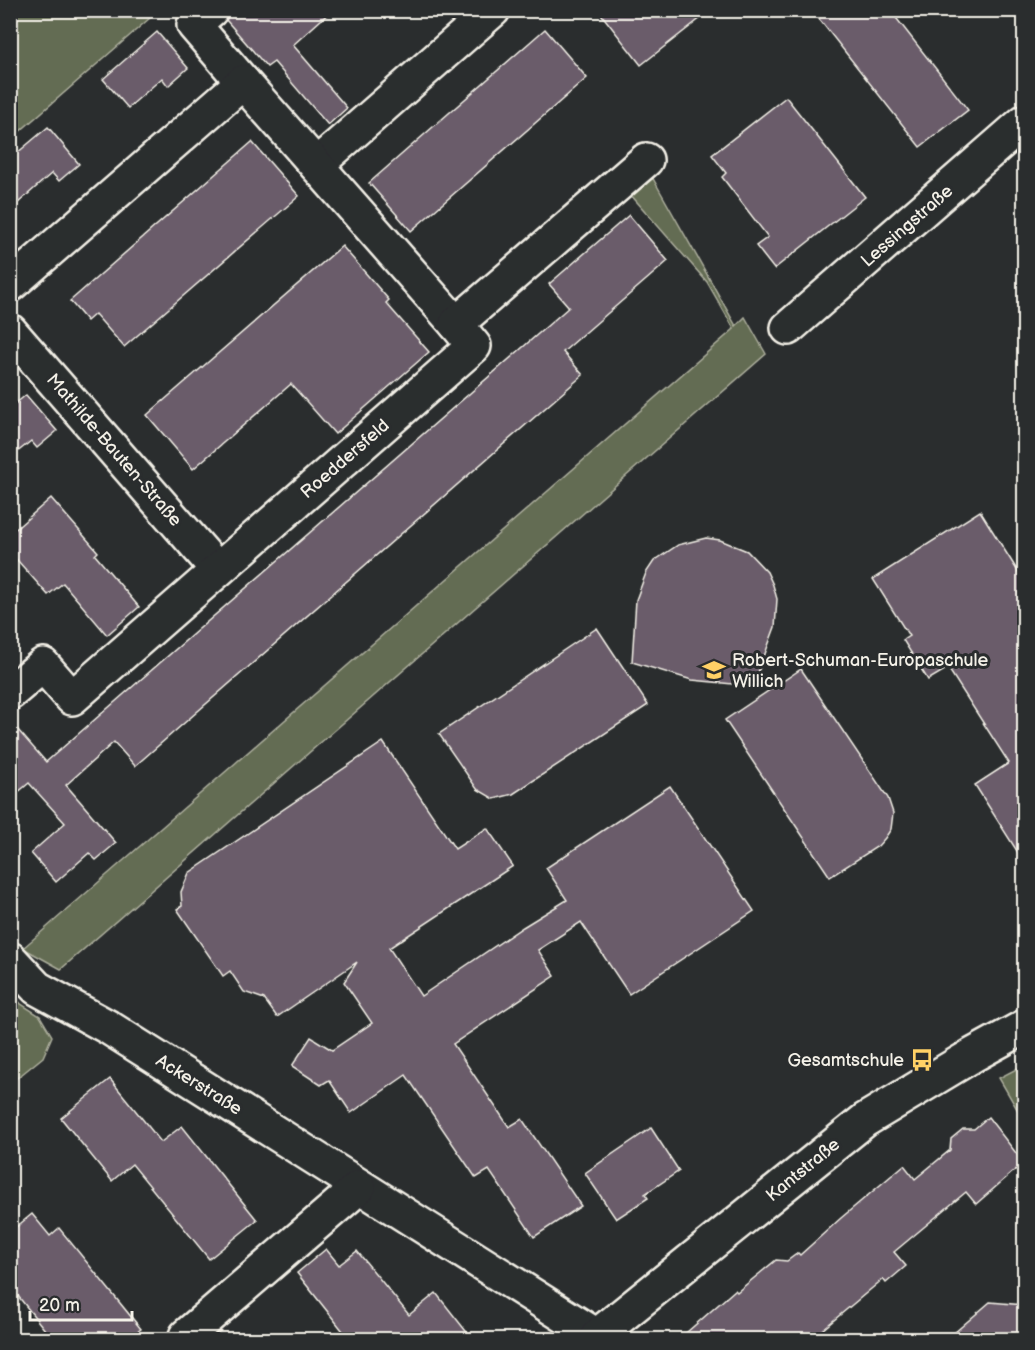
<svg xmlns="http://www.w3.org/2000/svg" width="1035" height="1350" viewBox="0 0 1035 1350" font-family="'Balsamiq Sans',sans-serif">
	<rect width="100%" height="100%" fill="#2a2d2e"/>
	<filter id="ink" filterUnits="userSpaceOnUse"><feTurbulence type="fractalNoise" baseFrequency=".0167" numOctaves="2"/><feDisplacementMap in="SourceGraphic" scale="12" xChannelSelector="R" yChannelSelector="G"/><feConvolveMatrix kernelMatrix="1 2 1 2 8 2 1 2 1" color-interpolation-filters="sRGB"/></filter>
	<g filter="url(#ink)">
		<g fill="#646c52" stroke="#acae9d" stroke-width="1.5">
			<path d="M 11,10 L 158,10 L 158,11 L 11,139 Z"/>
			<path d="M 651,175 L 736,326 L 745,317 L 766,354 L 61,969 L 23,948 L 734,329 L 707,282 L 630,194 Z"/>
			<path d="M 11,992 L 21,1004 L 40,1016 L 52,1036 L 43,1057 L 11,1083 Z"/>
			<path d="M 1024,1065 L 1024,1121 L 999,1078 Z"/>
		</g>
		<g fill="#6a5c6a" stroke="#f4f1e8" stroke-width="1.5">
			<path d="M 229,10 L 332,10 L 293,45 L 347,108 L 328,125 L 274,62 L 267,67 L 226,20 Z"/>
			<path d="M 598,10 L 711,10 L 641,65 Z"/>
			<path d="M 812,10 L 890,10 L 968,110 L 920,147 Z"/>
			<path d="M 545,29 L 587,78 L 411,231 L 369,183 Z"/>
			<path d="M 157,32 L 188,68 L 168,86 L 162,78 L 128,108 L 103,79 Z"/>
			<path d="M 786,97 L 865,197 L 774,269 L 756,246 L 768,237 L 722,177 L 726,173 L 712,155 Z"/>
			<path d="M 48,127 L 79,164 L 59,181 L 52,173 L 10,210 L 10,159 Z"/>
			<path d="M 252,142 L 299,196 L 124,347 L 95,314 L 87,321 L 70,301 Z"/>
			<path d="M 629,215 L 668,261 L 563,352 L 583,375 L 135,766 L 114,742 L 66,785 L 116,843 L 96,860 L 89,853 L 56,882 L 31,853 L 65,823 L 29,783 L 10,799 L 10,721 L 46,762 L 569,307 L 549,284 Z"/>
			<path d="M 342,246 L 389,300 L 386,303 L 429,352 L 335,434 L 291,384 L 193,469 L 147,415 Z"/>
			<path d="M 26,395 L 57,431 L 37,448 L 31,441 L 10,458 L 10,408 Z"/>
			<path d="M 51,498 L 98,552 L 95,555 L 139,607 L 107,635 L 63,583 L 48,595 L 10,552 L 10,534 Z"/>
			<path d="M 980,511 L 1024,581 L 1024,862 L 975,785 L 1009,763 L 948,668 L 928,680 L 903,640 L 909,636 L 873,579 Z"/>
			<path d="M 706,538 L 720,540 L 747,551 L 767,572 L 773,585 L 777,599 L 775,627 L 753,686 L 692,680 L 632,662 L 636,600 L 646,573 L 654,561 L 678,545 Z"/>
			<path d="M 597,628 L 648,705 L 513,794 L 494,799 L 477,789 L 439,734 Z"/>
			<path d="M 801,669 L 888,798 L 893,813 L 891,829 L 885,838 L 878,846 L 830,877 L 725,720 Z"/>
			<path d="M 383,742 L 455,849 L 487,828 L 513,866 L 389,948 L 421,996 L 523,927 L 567,900 L 546,868 L 670,786 L 754,911 L 629,994 L 581,922 L 538,950 L 555,976 L 453,1044 L 509,1127 L 522,1119 L 581,1206 L 534,1237 L 489,1170 L 476,1178 L 406,1075 L 351,1113 L 329,1080 L 321,1085 L 292,1066 L 311,1037 L 332,1050 L 372,1023 L 344,982 L 357,962 L 277,1017 L 264,999 L 244,992 L 230,971 L 223,976 L 177,909 L 182,906 L 181,892 L 189,873 Z"/>
			<path d="M 110,1079 L 161,1142 L 182,1126 L 257,1220 L 209,1259 L 132,1164 L 112,1181 L 61,1118 Z"/>
			<path d="M 988,1117 L 1023,1162 L 1022,1164 L 976,1204 L 966,1192 L 894,1252 L 906,1266 L 886,1283 L 883,1279 L 810,1340 L 678,1340 L 735,1290 L 737,1292 L 776,1260 L 787,1261 L 798,1253 L 800,1255 L 841,1218 L 904,1165 L 915,1179 L 950,1150 L 951,1139 L 963,1129 L 974,1129 Z"/>
			<path d="M 651,1128 L 679,1171 L 645,1194 L 648,1198 L 616,1219 L 585,1173 Z"/>
			<path d="M 32,1214 L 50,1236 L 59,1228 L 141,1329 L 127,1340 L 53,1340 L 10,1286 L 10,1232 Z"/>
			<path d="M 326,1249 L 339,1265 L 357,1251 L 409,1315 L 436,1293 L 473,1340 L 350,1340 L 297,1273 Z"/>
			<path d="M 990,1302 L 1024,1305 L 1024,1340 L 946,1340 Z"/>
		</g>
		<g fill="none" stroke-linecap="round" stroke-linejoin="round">
			<g stroke="#f4f1e8" stroke-width="38">
				<g id="minor">
					<path d="M 211,10 L 194,25 L 243,82"/>
					<path d="M 316,165 L 493,10"/>
					<path d="M 10,285 L 243,82 L 456,324"/>
					<path d="M 788,328 L 1024,122"/>
					<path d="M 10,331 L 217,569"/>
					<path d="M 10,693 L 43,665 L 72,698 L 474,346 L 456,324 L 646,160"/>
					<path d="M 10,959 L 37,988 L 108,1027 L 603,1340"/>
					<path d="M 598,1335 L 865,1120 L 973,1055 L 1024,1027"/>
					<path d="M 186,1336 L 359,1187"/>
				</g>
			</g>
			<use href="#minor" stroke="#2a2d2e" stroke-width="33"/>
		</g>
	</g>
	<defs>
		<g id="school-bare" transform="scale(1.8)"><path d="M0-5L7-2L0 1L-7-2ZM-4 1L0 2.5L4 1V4Q0 6-4 4Z" fill="#ffd166" stroke="#2a2d2e" stroke-width="2.5" paint-order="stroke"/></g>
		<g id="bus-bare" transform="scale(1.8)"><path d="M-5-6H5V4H4V6H2V4H-2V6H-4V4H-5ZM-3.5-4V0h7V-4ZM-3.5 1.2v1.5H-2V1.2ZM2 1.2v1.5H3.5V1.2Z" fill="#ffd166" stroke="#2a2d2e" stroke-width="2.5" paint-order="stroke"/></g>
	</defs>
	<g fill-rule="evenodd">
		<use href="#school-bare" x="714" y="670"/>
		<use href="#bus-bare" x="922" y="1060"/>
	</g>
	<g text-anchor="middle" dominant-baseline="central" stroke-width="6" stroke-linejoin="round" paint-order="stroke">
		<g font-size="18" fill="#f4f1e8" stroke="#2a2d2e">
			<text transform="translate(907 226) rotate(-41)">Lessingstraße</text>
			<text transform="translate(114 450) rotate(49)">Mathilde-Bauten-Straße</text>
			<text transform="translate(345 459) rotate(-41)">Roeddersfeld</text>
			<text transform="translate(199 1085) rotate(32)">Ackerstraße</text>
			<text transform="translate(803 1170) rotate(-39)">Kantstraße</text>
		</g>
		<g font-size="18" fill="#f4f1e8" stroke="#2a2d2e" text-anchor="start">
			<text x="732" y="660">Robert-Schuman-Europaschule<tspan x="732" dy="21">Willich</tspan></text>
			<text x="904" y="1060" text-anchor="end">Gesamtschule</text>
		</g>
	</g>
	<rect width="1035" height="1350" fill="none" stroke="#2a2d2e" stroke-width="36"/>
	<rect x="18" y="18" width="999" height="1314" fill="none" stroke="#f4f1e8" stroke-width="2" filter="url(#ink)"/>
	<path d="M30 1311v9h102v-9" fill="none" stroke="#f4f1e8" stroke-width="3"/>
	<text x="39" y="1311" font-size="18" fill="#f4f1e8" stroke="#2a2d2e" stroke-width="4.5" paint-order="stroke">20 m</text>
</svg>
